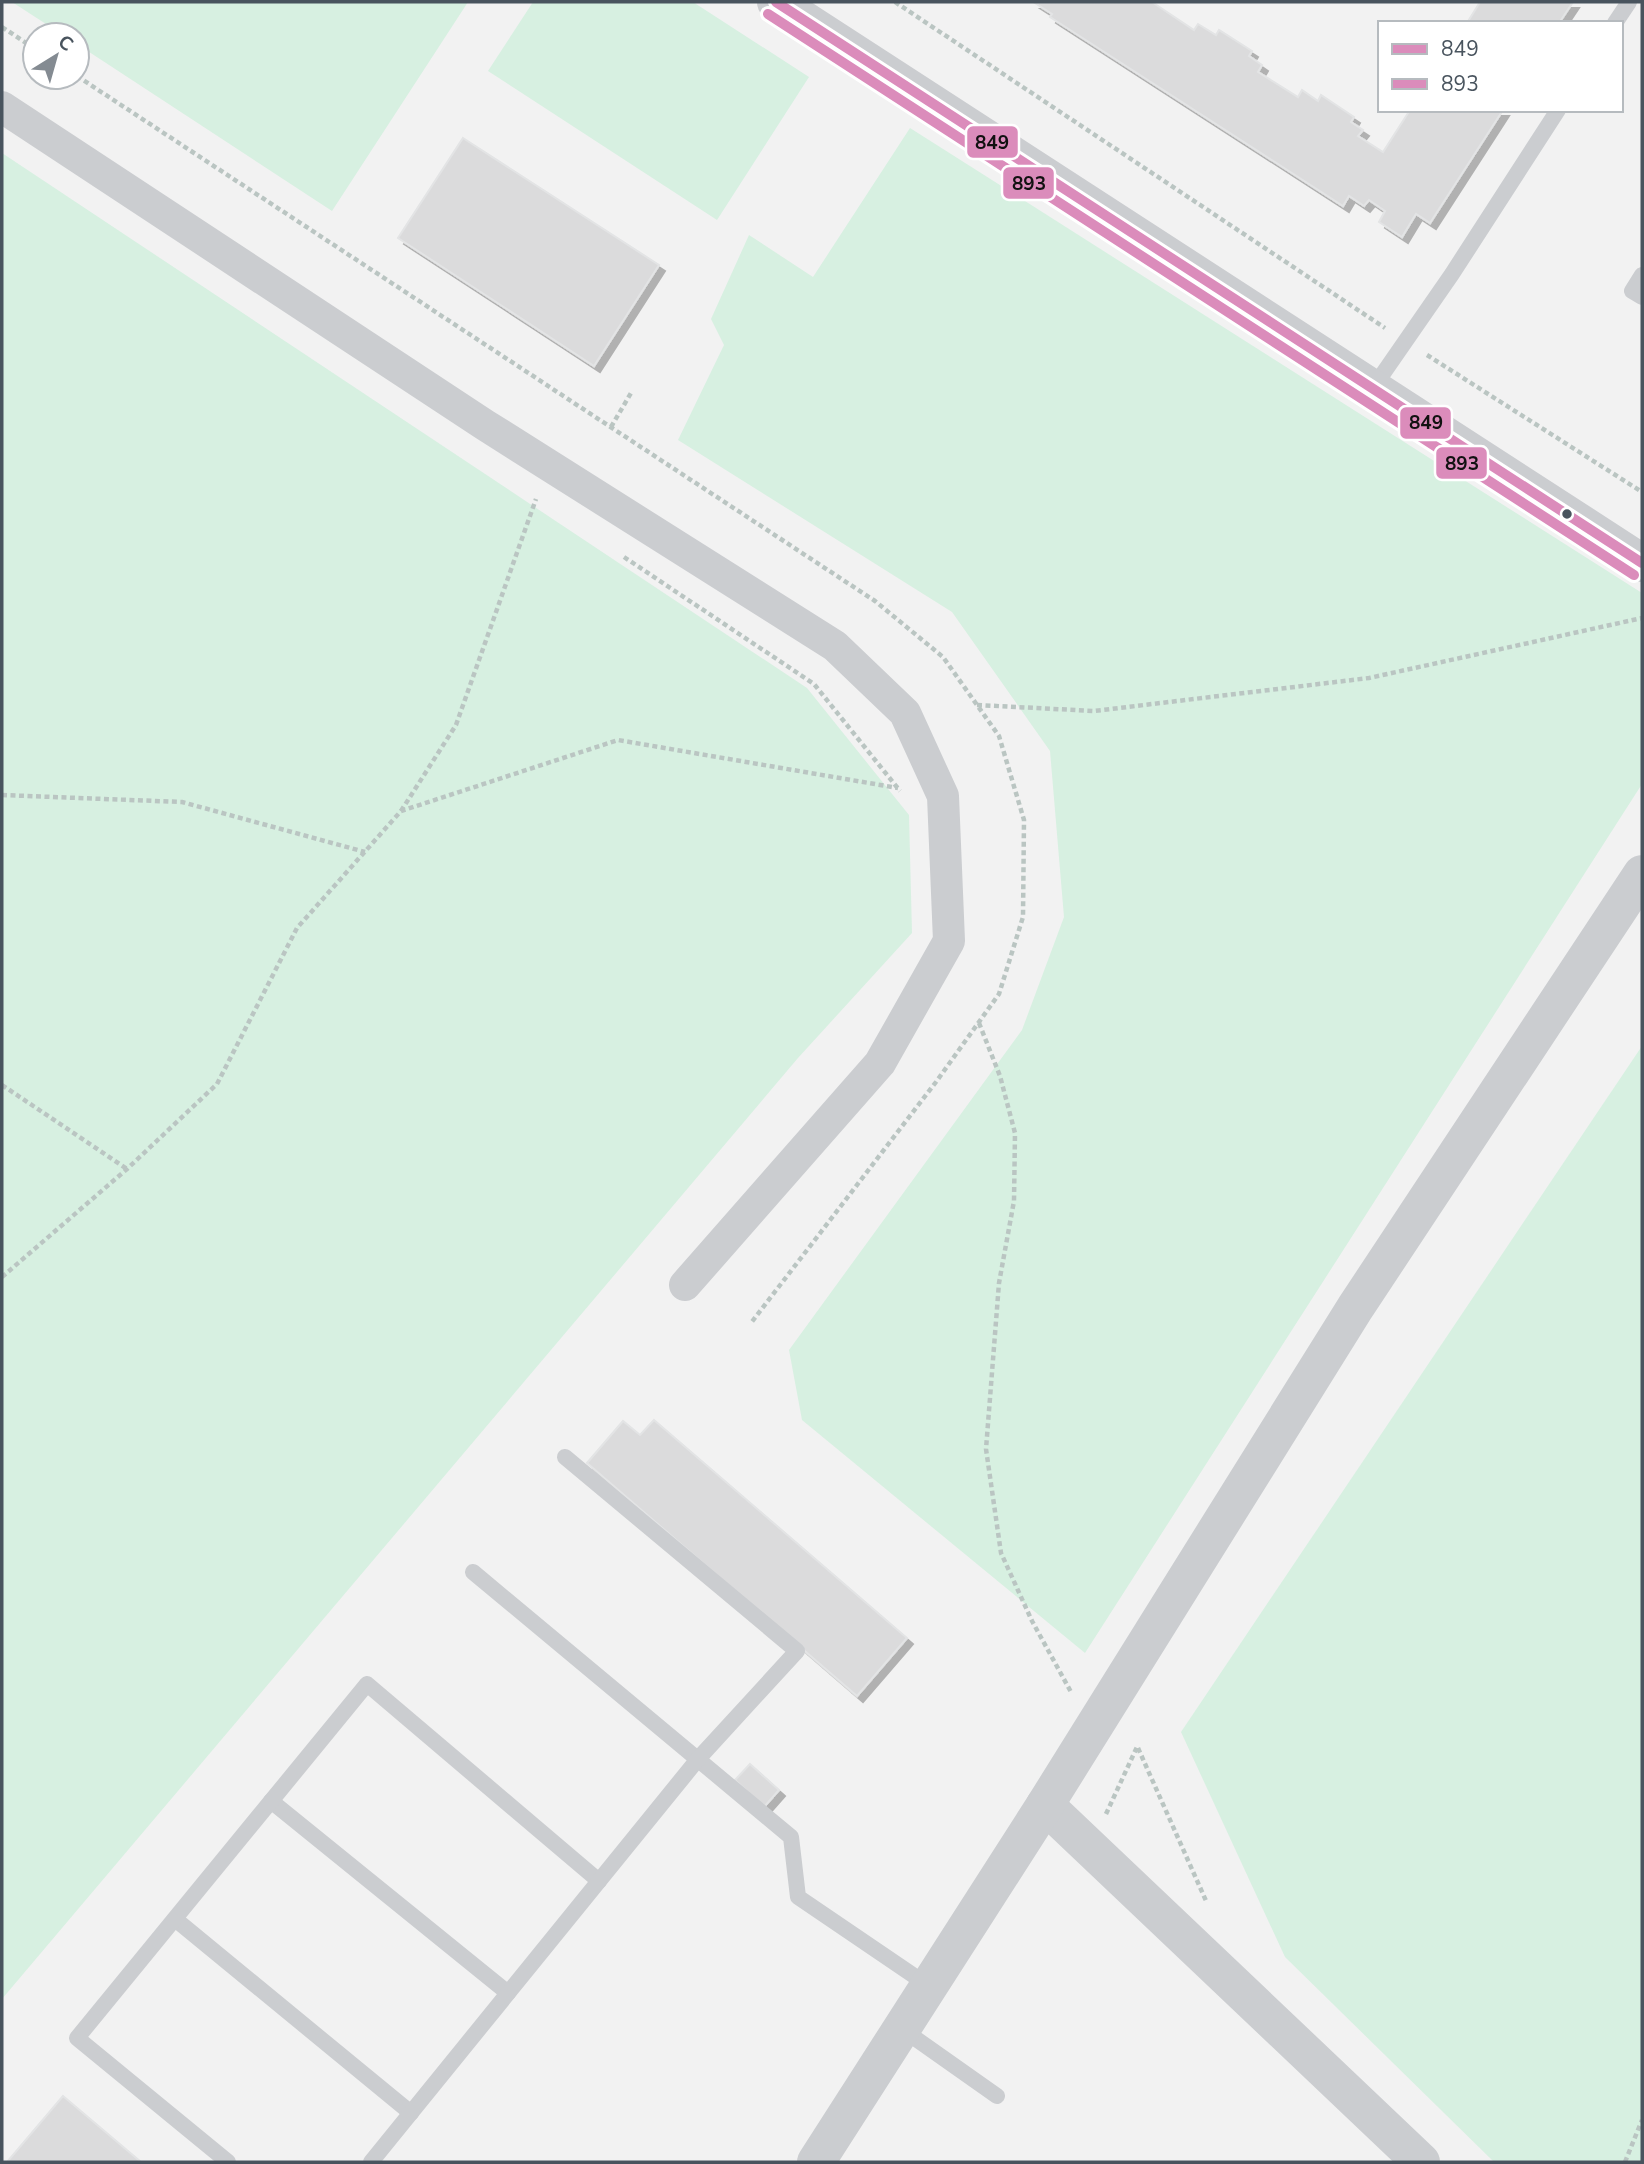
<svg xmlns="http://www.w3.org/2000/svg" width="1644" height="2164" viewBox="0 0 1644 2164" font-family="'Nunito Sans',sans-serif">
	<defs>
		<filter id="shadow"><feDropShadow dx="6" dy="6" stdDeviation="0" flood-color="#0004"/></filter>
	</defs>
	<rect width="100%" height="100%" fill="#f2f2f2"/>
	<g fill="#d7f0e1">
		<path d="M 12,2 L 468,2 L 332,211 L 77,44 L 77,35 L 63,35 Z"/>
		<path d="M 533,2 L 693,2 L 809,77 L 717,220 L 488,71 Z"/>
		<path d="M 910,128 L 1642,593 L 1642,784 L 1085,1653 L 802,1420 L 789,1350 L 1022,1030 L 1064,917 L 1050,751 L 952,612 L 678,440 L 724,345 L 711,319 L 749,235 L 813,277 Z"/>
		<path d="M 2,153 L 807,688 L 909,815 L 912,933 L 798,1058 L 2,1999 Z"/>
		<path d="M 1642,1046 L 1642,2162 L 1494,2162 L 1285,1957 L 1181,1732 Z"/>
	</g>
	<g fill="#dbdbdc" stroke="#e3e4e5" stroke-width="2" filter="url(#shadow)">
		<path d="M 1152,2 L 1194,30 L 1198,24 L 1216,35 L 1219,30 L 1252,51 L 1249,56 L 1262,65 L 1258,72 L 1298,97 L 1302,90 L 1318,101 L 1321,95 L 1354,117 L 1351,122 L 1363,130 L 1358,136 L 1383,152 L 1410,110 L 1503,110 L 1430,223 L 1416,214 L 1402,237 L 1379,222 L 1385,211 L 1369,200 L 1364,206 L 1349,196 L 1343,206 L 1050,17 L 1052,14 L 1035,3 Z"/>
		<path d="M 1480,2 L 1573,2 L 1559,23 L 1467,23 Z"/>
		<path d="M 463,138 L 659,265 L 594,366 L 398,238 Z"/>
		<path d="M 654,1420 L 907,1638 L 857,1696 L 587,1463 L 623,1421 L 640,1435 Z"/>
		<path d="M 750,1764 L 779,1790 L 764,1807 L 735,1780 Z"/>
		<path d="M 63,2096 L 141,2162 L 7,2162 Z"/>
	</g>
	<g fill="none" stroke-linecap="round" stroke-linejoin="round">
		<g stroke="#bac5c2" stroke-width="4.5" stroke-dasharray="5 3.5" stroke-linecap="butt">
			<path d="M 895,2 L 1385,328"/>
			<path d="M 2,27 L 35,49"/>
			<path d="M 77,76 L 875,601 L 943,657 L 999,736 L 1024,820 L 1023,917 L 999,994 L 936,1082 L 751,1323"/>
			<path d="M 1427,355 L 1642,492"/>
			<path d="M 611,427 L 631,393"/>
			<path d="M 624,557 L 814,684 L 900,791"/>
			<path d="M 977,705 L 1094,711 L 1369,678 L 1642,618"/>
			<path d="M 2,795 L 182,802 L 365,852"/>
			<path d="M 401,811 L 456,725 L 536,499"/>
			<path d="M 979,1023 L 1000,1076 L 1015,1133 L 1014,1201 L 999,1283 L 986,1449 L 1001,1553 L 1032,1621 L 1071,1692"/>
			<path d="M 2,1085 L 127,1169"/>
			<path d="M 2,1277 L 127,1169 L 217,1084 L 297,928 L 401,811 L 618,740 L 898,788"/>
			<path d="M 1138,1748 L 1207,1903"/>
			<path d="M 1106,1814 L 1137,1747"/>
			<path d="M 1625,2162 L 1642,2120"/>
		</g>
		<g stroke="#cbcdd0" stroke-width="16">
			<path d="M 1615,23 L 1629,2"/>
			<path d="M 1642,275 L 1632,291 L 1642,297"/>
			<path d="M 1373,388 L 1452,274 L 1558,110"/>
			<path d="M 473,1572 L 791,1837 L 798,1897 L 929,1986"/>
			<path d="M 271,1801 L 508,1993"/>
			<path d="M 175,1919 L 411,2113"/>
			<path d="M 902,2029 L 997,2096"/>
			<path d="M 228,2162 L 77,2038 L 367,1684 L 599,1881"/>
			<path d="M 371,2162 L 698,1759 L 797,1651 L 565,1457"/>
		</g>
		<path stroke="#cbcdd0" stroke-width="32" d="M 2,107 L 485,425 L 835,646 L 905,713 L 943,796 L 949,941 L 880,1063 L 685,1285"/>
		<g stroke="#cbcdd0" stroke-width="38">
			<path d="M 776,2 L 1642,563"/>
			<path d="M 1045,1805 L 1421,2162"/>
			<path d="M 816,2162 L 1045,1805 L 1355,1308 L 1642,874"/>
		</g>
		<g stroke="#fff" stroke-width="16">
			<path id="bus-1" d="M 776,2 L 1642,563"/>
		</g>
		<g stroke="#fff" stroke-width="16">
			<path id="bus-2" d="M 768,14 L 1634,575"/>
		</g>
		<use href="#bus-1" stroke="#db8cbb" stroke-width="10"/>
		<use href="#bus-2" stroke="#db8cbb" stroke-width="10"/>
	</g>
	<circle fill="#49545e" stroke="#fff" stroke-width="2.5" cx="1567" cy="514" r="6"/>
	<g stroke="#fff" stroke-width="2.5">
		<rect x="966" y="125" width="53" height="34" rx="7" fill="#db8cbb"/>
		<rect x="1002" y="166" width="53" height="34" rx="7" fill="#db8cbb"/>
		<rect x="1399" y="406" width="53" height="34" rx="7" fill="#db8cbb"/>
		<rect x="1435" y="446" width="53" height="34" rx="7" fill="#db8cbb"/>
	</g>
	<g font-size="19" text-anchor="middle" font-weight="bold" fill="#111">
		<text x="992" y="149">849</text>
		<text x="1029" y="190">893</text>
		<text x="1426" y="429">849</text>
		<text x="1462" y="470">893</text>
	</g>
	<rect width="1644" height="2164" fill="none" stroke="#49545e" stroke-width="7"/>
	<rect x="1378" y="21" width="245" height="91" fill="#ffffff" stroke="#b6bbbf" stroke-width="2"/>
	<rect x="1392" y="44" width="35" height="10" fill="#db8cbb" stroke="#b6bbbf" stroke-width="2"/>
	<text x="1441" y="56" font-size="21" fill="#49545e">849</text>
	<rect x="1392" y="79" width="35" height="10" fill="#db8cbb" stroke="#b6bbbf" stroke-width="2"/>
	<text x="1441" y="91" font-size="21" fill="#49545e">893</text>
	<g transform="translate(56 56) rotate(37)"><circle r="33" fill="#ffffff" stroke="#b6bbbf" stroke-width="2"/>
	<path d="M0-5L12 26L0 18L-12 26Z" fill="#848b92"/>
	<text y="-10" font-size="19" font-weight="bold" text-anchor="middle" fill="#49545e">С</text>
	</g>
</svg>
